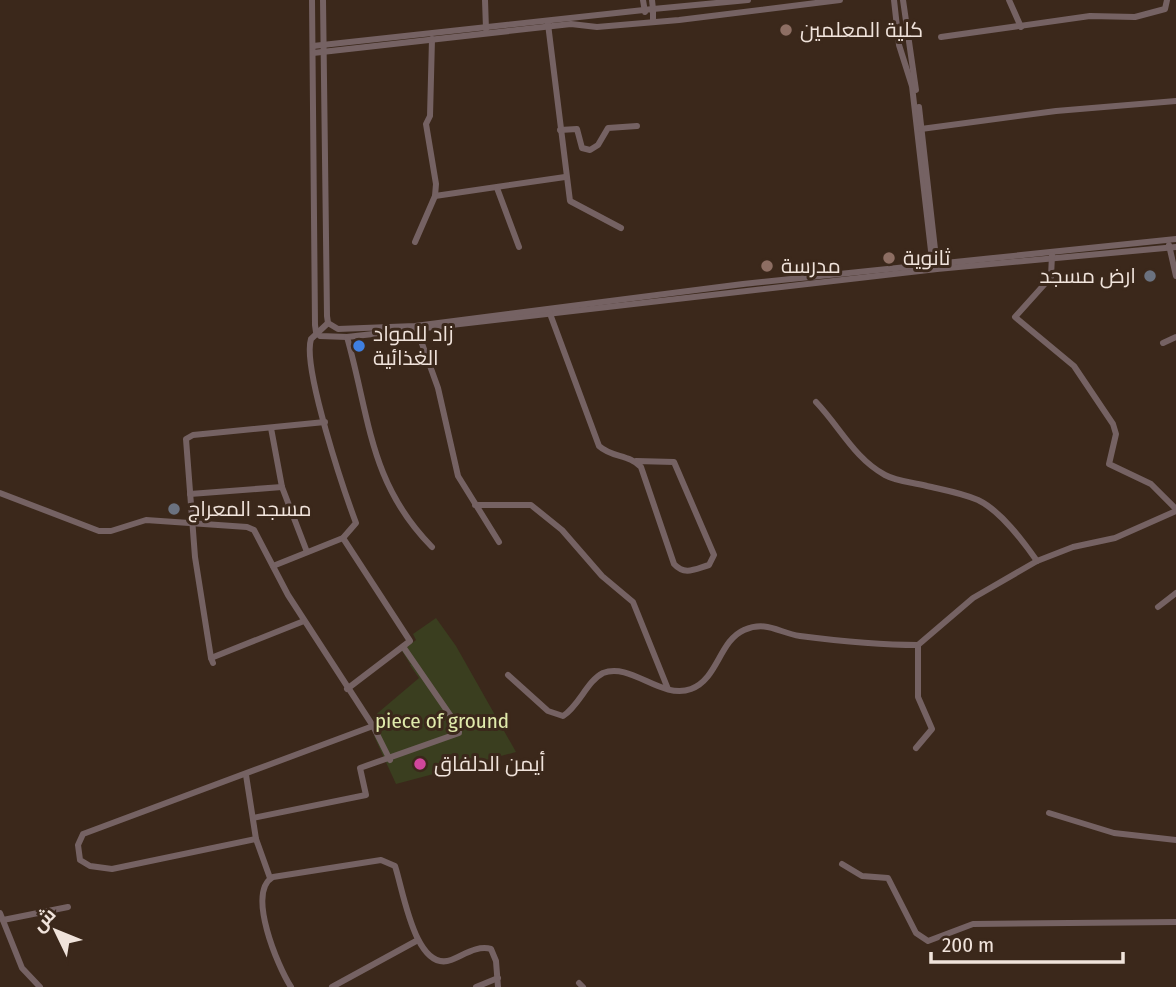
<svg xmlns="http://www.w3.org/2000/svg" width="1176" height="987" viewBox="0 0 1176 987" font-family="'Fira Sans Condensed',Cairo,sans-serif">
	<rect width="100%" height="100%" fill="#3b281b"/>
	<path fill="#3a3e1f" d="M 436,618 L 456,646 L 516,752 L 396,784 L 374,736 L 379,731 L 373,717 L 419,678 L 410,665 L 413,662 L 410,664 L 402,651 L 416,640 L 413,634 Z"/>
	<g fill="none" stroke-linecap="round" stroke-linejoin="round">
		<g stroke="#756263" stroke-width="6">
			<path d="M 312,0 L 315,325 L 316,332 L 320,336 L 347,337 L 937,269 L 1176,247"/>
			<path d="M 323,0 L 327,316 L 328,323 L 338,329 L 415,326 L 743,284 L 1176,239"/>
			<path d="M 485,0 L 486,29"/>
			<path d="M 643,0 L 645,12"/>
			<path d="M 652,0 L 653,9 L 748,0"/>
			<path d="M 894,0 L 899,45 L 912,86 L 933,268"/>
			<path d="M 903,0 L 916,90"/>
			<path d="M 1009,0 L 1021,27"/>
			<path d="M 548,24 L 570,201 L 621,228"/>
			<path d="M 941,37 L 1090,16 L 1135,17 L 1165,9 L 1167,0"/>
			<path d="M 432,39 L 430,116 L 426,124 L 436,184 L 435,196 L 565,177"/>
			<path d="M 313,46 L 653,9 L 653,20"/>
			<path d="M 313,53 L 571,24 L 597,27 L 679,20 L 840,0"/>
			<path d="M 919,107 L 937,267"/>
			<path d="M 921,129 L 1056,111 L 1176,101"/>
			<path d="M 560,130 L 577,129 L 582,148 L 590,150 L 598,145 L 608,128 L 637,126"/>
			<path d="M 497,188 L 519,247"/>
			<path d="M 415,242 L 435,196"/>
			<path d="M 1169,245 L 1176,276"/>
			<path d="M 1052,255 L 1051,277 L 1015,317 L 1074,366 L 1113,424 L 1116,434 L 1109,464 L 1151,484 L 1176,509"/>
			<path d="M 549,311 L 599,446 C 612,458 629,454 641,467 L 674,564 C 685,576 695,569 709,565 L 714,555 L 674,462 L 636,461"/>
			<path d="M 416,327 L 438,388 L 458,476 L 499,542"/>
			<path d="M 347,337 C 370,418 369,483 432,547"/>
			<path d="M 1163,343 L 1176,337"/>
			<path d="M 816,402 C 840,427 854,458 885,475 C 898,482 913,482 927,486 C 944,490 962,493 978,500 C 1001,511 1023,541 1037,561"/>
			<path d="M 271,428 L 282,487 L 307,552"/>
			<path d="M 0,493 L 99,531 L 111,531 L 146,520 L 247,527 L 254,530 L 288,595 L 373,726 L 390,760"/>
			<path d="M 190,494 L 282,487"/>
			<path d="M 475,505 L 531,505 L 562,530 L 602,576 L 633,602 L 668,689"/>
			<path d="M 343,538 L 410,641 L 347,689"/>
			<path d="M 273,566 L 343,538 L 356,523 C 344,491 302,367 311,339 L 328,323"/>
			<path d="M 1158,607 L 1176,593"/>
			<path d="M 211,658 L 195,557 L 186,439 L 193,435 L 325,422"/>
			<path d="M 213,663 L 211,658 L 304,621"/>
			<path d="M 508,675 L 548,711 L 563,716 C 579,706 587,681 603,673 C 631,662 661,700 691,689 C 718,679 719,641 744,630 C 767,620 779,633 800,636 C 839,641 879,645 918,645"/>
			<path d="M 916,748 L 932,729 L 918,697 L 918,645 L 973,598 L 1037,561 L 1073,547 L 1115,538 L 1176,511"/>
			<path d="M 246,775 L 256,839 L 270,878"/>
			<path d="M 1049,813 L 1114,833 L 1176,840"/>
			<path d="M 253,818 L 366,795 L 360,768 L 459,733 L 459,728 L 404,648"/>
			<path d="M 256,839 L 112,869 L 90,866 L 80,860 L 78,845 L 83,834 L 373,726"/>
			<path d="M 842,864 L 862,876 L 888,878 L 916,933 L 928,941 L 973,924 L 1176,922"/>
			<path d="M 0,913 L 22,968 L 40,987"/>
			<path d="M 3,920 L 68,907"/>
			<path d="M 579,983 L 583,987"/>
			<path d="M 291,987 C 278,967 246,892 273,877 L 381,860 L 395,866 C 403,889 415,973 451,960 C 464,955 477,945 491,949 L 496,961 L 498,987"/>
			<path d="M 332,987 L 418,940"/>
			<path d="M 476,987 L 498,978"/>
		</g>
	</g>
	<g fill="#8d6e63" stroke="#3b281b" stroke-width="2.5">
		<circle cx="786" cy="30" r="7"/>
		<circle cx="889" cy="258" r="7"/>
		<circle cx="767" cy="266" r="7"/>
	</g>
	<g fill="#6b7280" stroke="#3b281b" stroke-width="2.5">
		<circle cx="1150" cy="276" r="7"/>
		<circle cx="174" cy="509" r="7"/>
	</g>
	<circle fill="#3f7fe0" stroke="#3b281b" stroke-width="2.5" cx="359" cy="346" r="7"/>
	<circle fill="#d1479c" stroke="#3b281b" stroke-width="2.5" cx="420" cy="764" r="7"/>
	<g text-anchor="middle" dominant-baseline="central" stroke-width="6" stroke-linejoin="round" paint-order="stroke">
		<g font-size="21" fill="#f0e3db" stroke="#3b281b" text-anchor="start">
			<text x="800" y="30">كلية المعلمين</text>
			<text x="903" y="258">ثانوية</text>
			<text x="781" y="266">مدرسة</text>
			<text x="1136" y="276" text-anchor="end">ارض مسجد</text>
			<text x="373" y="334">زاد للمواد<tspan x="373" dy="24">الغذائية</tspan></text>
			<text x="188" y="509">مسجد المعراج</text>
			<text x="434" y="764">أيمن الدلفاق</text>
		</g>
		<g font-size="21" fill="#e0eaab" stroke="#3b281b">
			<text x="442" y="721">piece of ground</text>
		</g>
	</g>
	<g transform="translate(56 931) rotate(313)" stroke="#3b281b" stroke-width="5" paint-order="stroke">
	<path d="M0-5L12 26L0 18L-12 26Z" fill="#f0e3db"/>
	<text y="-10" font-size="19" font-weight="bold" text-anchor="middle" fill="#f0e3db">ش</text>
	</g>
	<path d="M931 952v10h192v-10" fill="none" stroke="#f0e3db" stroke-width="3.5"/>
	<text x="942" y="952" font-size="21" fill="#f0e3db" stroke="#3b281b" stroke-width="5" paint-order="stroke">200 m</text>
</svg>
